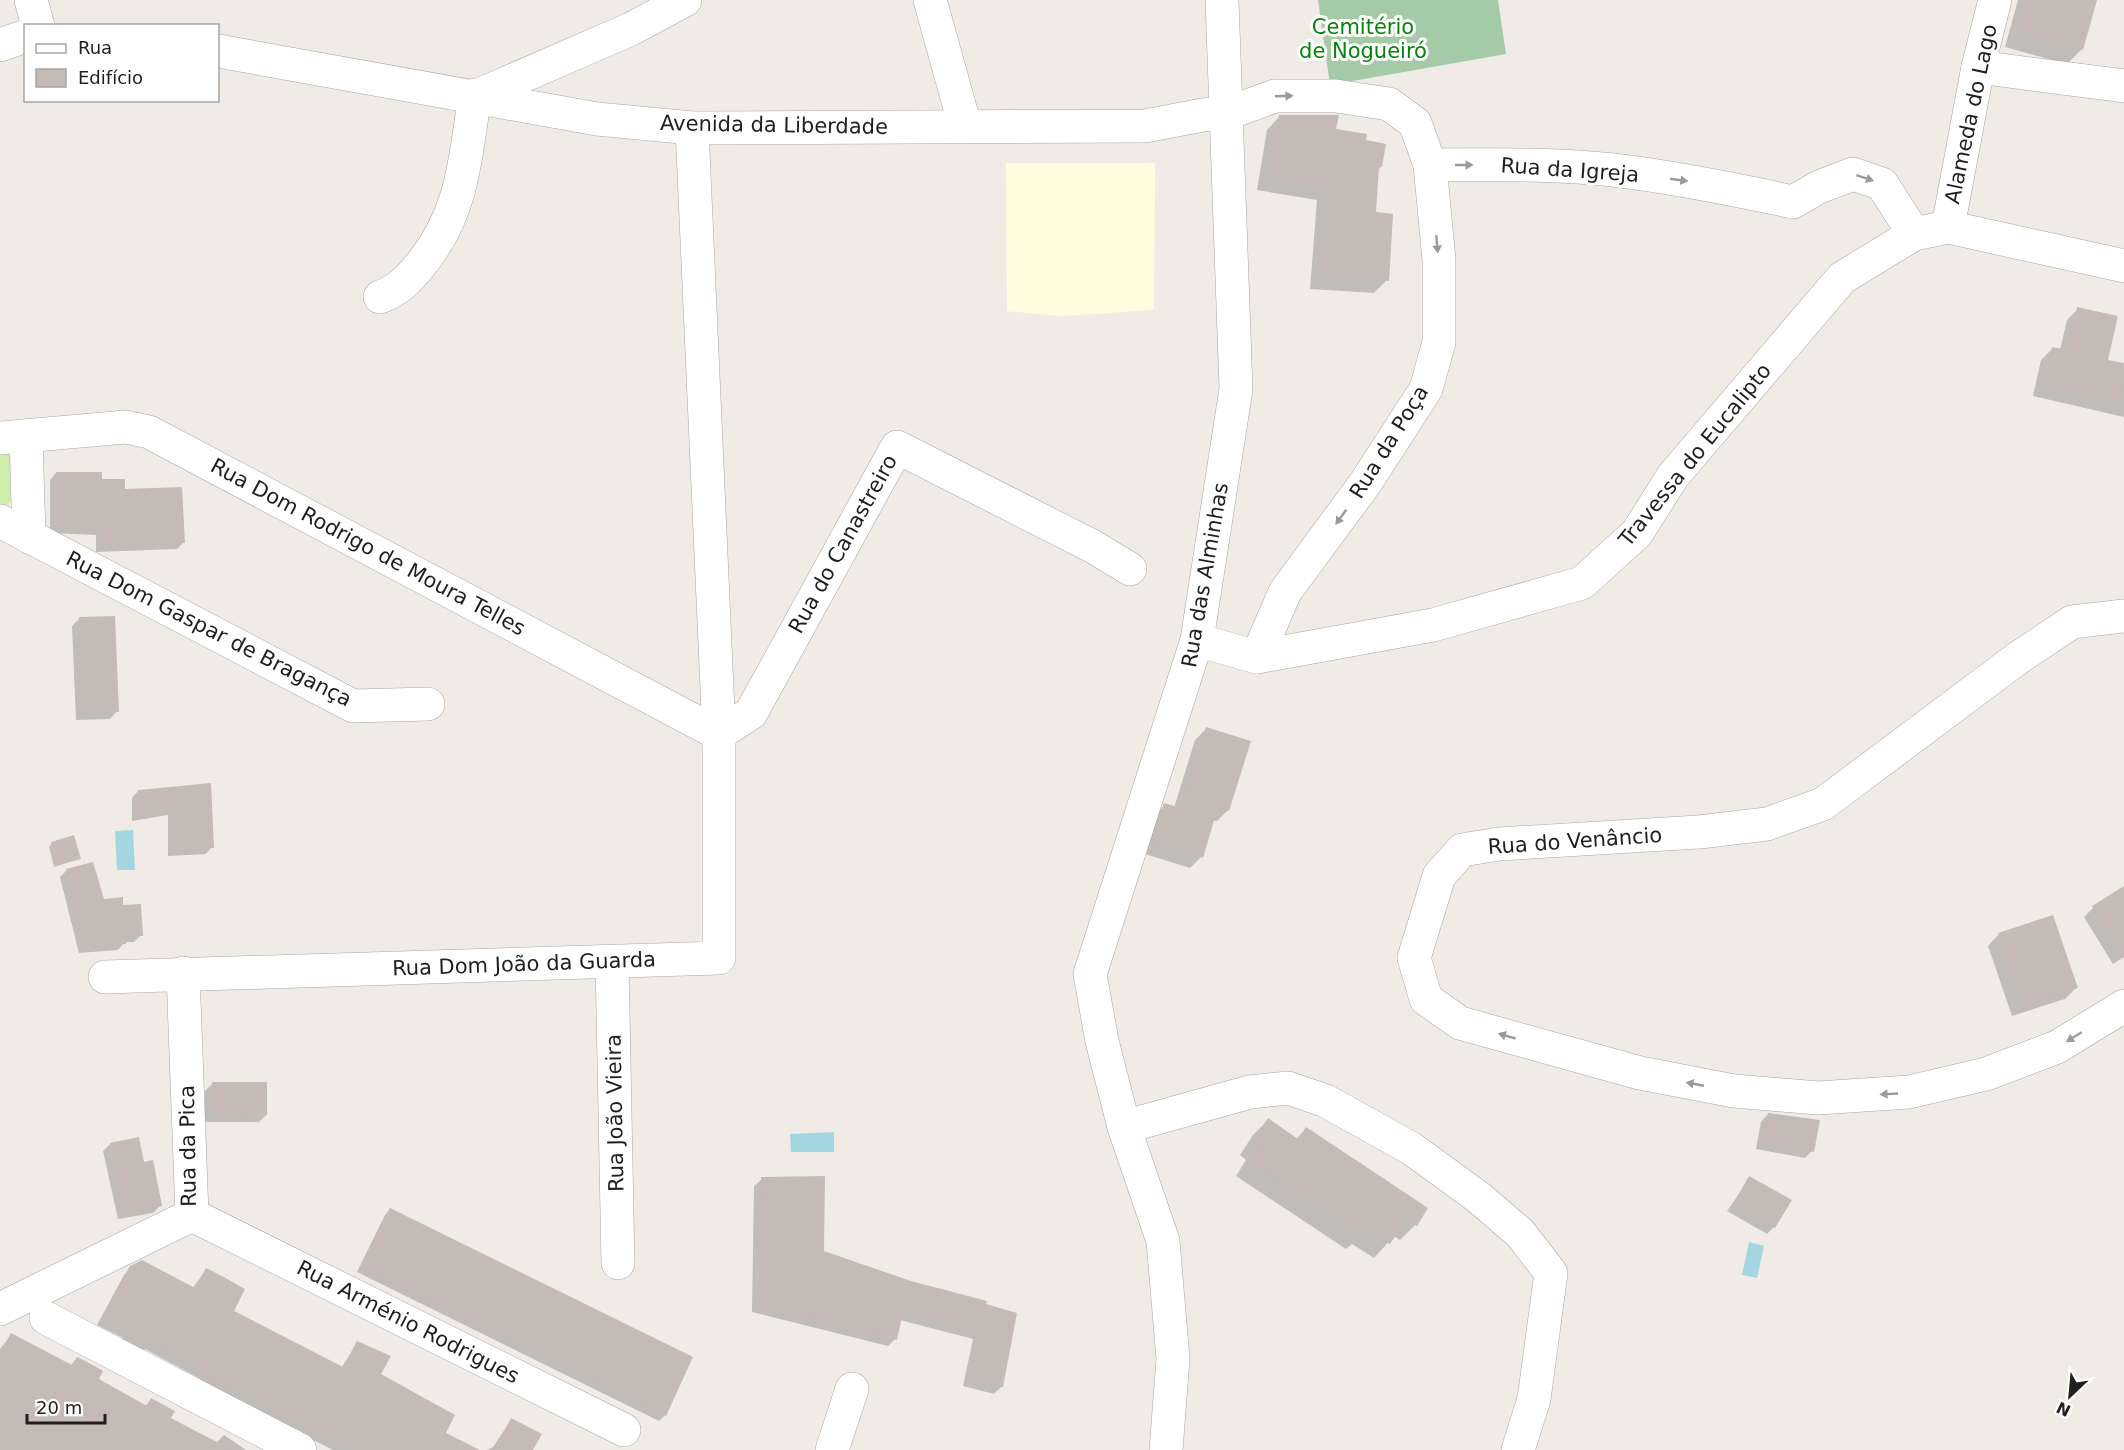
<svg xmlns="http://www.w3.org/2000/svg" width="2124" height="1450" viewBox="0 0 2124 1450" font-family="'DejaVu Sans',sans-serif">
	<rect width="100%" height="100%" fill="#f0ece5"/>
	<path fill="#fffddf" d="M 1006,163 L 1155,163 L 1154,310 L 1061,316 L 1007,311 Z"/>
	<path fill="#ceeda8" d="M 0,447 L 11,451 L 14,499 L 5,506 L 0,506 Z"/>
	<path fill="#a5caa8" d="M 1318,0 L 1498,0 L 1506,54 L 1330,85 Z"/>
	<g fill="#a3d6e0">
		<path d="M 133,830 L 135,870 L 117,870 L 115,831 Z"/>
		<path d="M 834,1132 L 834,1152 L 791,1152 L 790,1134 Z"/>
		<path d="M 1749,1242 L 1764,1246 L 1757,1278 L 1742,1275 Z"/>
	</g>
	<g fill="#0003">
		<path d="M 2018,0 L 2095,0 L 2082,49 L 2067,64 L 2005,47 Z"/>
		<path d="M 1280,116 L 1364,141 L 1381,167 L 1378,170 L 1374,214 L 1387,280 L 1374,293 L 1310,289 L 1317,200 L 1257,190 L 1267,130 Z"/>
		<path d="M 2078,309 L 2106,361 L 2124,364 L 2124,417 L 2033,396 L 2041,360 L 2052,349 L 2060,350 L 2067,320 Z"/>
		<path d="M 56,473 L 100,480 L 123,491 L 183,543 L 177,549 L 96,552 L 96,535 L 50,533 L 50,480 Z"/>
		<path d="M 79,619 L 117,711 L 110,719 L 76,720 L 72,626 Z"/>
		<path d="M 1206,729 L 1228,810 L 1217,821 L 1212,820 L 1201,857 L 1190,868 L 1142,853 L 1154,816 L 1165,805 L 1174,808 L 1195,740 Z"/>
		<path d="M 210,785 L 212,847 L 206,854 L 168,856 L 168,815 L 132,821 L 132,798 L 138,791 Z"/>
		<path d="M 52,844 L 79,859 L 54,867 L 49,847 Z"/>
		<path d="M 67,870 L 103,900 L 122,907 L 141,935 L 134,942 L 125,942 L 118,950 L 79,953 L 60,877 Z"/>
		<path d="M 2124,888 L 2124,957 L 2113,964 L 2084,917 L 2093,908 Z"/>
		<path d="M 1999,934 L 2076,988 L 2065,999 L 2012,1016 L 1988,946 Z"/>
		<path d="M 212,1084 L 266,1115 L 259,1122 L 205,1122 L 205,1091 Z"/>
		<path d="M 1768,1114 L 1812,1151 L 1805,1158 L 1756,1149 L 1761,1122 Z"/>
		<path d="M 1268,1120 L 1296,1139 L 1306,1129 L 1426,1208 L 1415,1225 L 1400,1240 L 1394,1236 L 1374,1258 L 1352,1244 L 1346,1249 L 1236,1176 L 1246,1160 L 1240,1155 L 1253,1135 Z"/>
		<path d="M 110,1144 L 143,1164 L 160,1206 L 153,1213 L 118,1219 L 103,1151 Z"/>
		<path d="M 1750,1178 L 1774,1227 L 1767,1234 L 1727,1211 Z"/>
		<path d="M 762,1179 L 823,1252 L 910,1283 L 985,1302 L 1002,1386 L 994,1394 L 963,1386 L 973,1339 L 900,1320 L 895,1339 L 888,1346 L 752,1312 L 754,1186 Z"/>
		<path d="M 390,1209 L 665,1415 L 659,1421 L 357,1272 L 385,1215 Z"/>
		<path d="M 131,1267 L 192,1289 L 206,1270 L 232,1311 L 341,1368 L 358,1343 L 379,1374 L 444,1433 L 477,1450 L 333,1450 L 219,1392 L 193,1384 L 197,1377 L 145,1349 L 138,1355 L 119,1345 L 123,1338 L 97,1325 L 124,1275 Z"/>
		<path d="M 11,1335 L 70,1366 L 77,1359 L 97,1380 L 145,1406 L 151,1400 L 169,1419 L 217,1442 L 224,1435 L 246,1450 L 0,1450 L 0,1349 Z"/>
		<path d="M 511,1420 L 532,1450 L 487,1450 L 493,1447 Z"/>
	</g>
	<g fill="#c5bbb4">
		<path d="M 2028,0 L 2097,0 L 2083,50 L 2019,33 Z"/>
		<path d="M 1279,115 L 1339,115 L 1336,129 L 1367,134 L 1366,140 L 1386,144 L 1382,167 L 1379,167 L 1376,212 L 1393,214 L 1389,281 L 1323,276 L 1329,187 L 1269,177 Z"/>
		<path d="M 2077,307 L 2118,316 L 2108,360 L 2124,363 L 2124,384 L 2120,403 L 2043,385 L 2052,347 L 2068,350 Z"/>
		<path d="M 56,472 L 102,472 L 102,479 L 125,479 L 125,489 L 182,487 L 185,543 L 102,546 L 102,529 L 56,528 Z"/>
		<path d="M 115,616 L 119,712 L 83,713 L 79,617 Z"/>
		<path d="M 1206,727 L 1251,741 L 1229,811 L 1218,807 L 1203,858 L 1152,842 L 1164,803 L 1181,808 Z"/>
		<path d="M 211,783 L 214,848 L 174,850 L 174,810 L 138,815 L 138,790 Z"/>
		<path d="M 74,835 L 81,859 L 57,865 L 51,842 Z"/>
		<path d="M 93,862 L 104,899 L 123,897 L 123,905 L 141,904 L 143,936 L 126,936 L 126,944 L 85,947 L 66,869 Z"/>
		<path d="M 2124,886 L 2124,957 L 2092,906 Z"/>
		<path d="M 2053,915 L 2078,988 L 2024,1006 L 1998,933 Z"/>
		<path d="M 212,1082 L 267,1082 L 267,1115 L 212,1116 Z"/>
		<path d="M 1768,1113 L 1820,1120 L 1814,1152 L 1762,1142 Z"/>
		<path d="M 1268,1118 L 1298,1139 L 1306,1127 L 1428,1208 L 1417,1226 L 1406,1220 L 1390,1244 L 1366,1229 L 1362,1235 L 1250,1161 L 1260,1145 L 1254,1140 Z"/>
		<path d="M 139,1137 L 144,1162 L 153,1160 L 162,1206 L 125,1213 L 110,1143 Z"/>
		<path d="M 825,1176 L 824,1251 L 911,1281 L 987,1301 L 986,1304 L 1017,1313 L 1003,1387 L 970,1379 L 980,1332 L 903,1312 L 897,1340 L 759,1305 L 761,1177 Z"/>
		<path d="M 1749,1176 L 1792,1200 L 1775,1228 L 1733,1204 Z"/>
		<path d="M 390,1208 L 693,1357 L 666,1416 L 361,1267 Z"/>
		<path d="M 142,1260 L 195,1288 L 206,1268 L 222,1276 L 245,1289 L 234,1311 L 343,1367 L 357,1341 L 391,1356 L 381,1374 L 455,1415 L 446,1433 L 480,1450 L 356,1450 L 226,1385 L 224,1389 L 200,1377 L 203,1370 L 151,1341 L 147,1349 L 125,1338 L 129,1330 L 103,1317 L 130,1266 Z"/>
		<path d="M 11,1333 L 72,1365 L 77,1357 L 91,1364 L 103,1371 L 99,1379 L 147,1406 L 151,1398 L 175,1411 L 171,1418 L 232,1450 L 0,1450 L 0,1353 Z"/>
		<path d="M 511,1418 L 542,1434 L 533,1450 L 494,1450 Z"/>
	</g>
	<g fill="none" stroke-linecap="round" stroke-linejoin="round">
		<g stroke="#a6a6a6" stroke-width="34">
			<g id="minor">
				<path d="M 31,0 L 38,26"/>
				<path d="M 930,0 L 965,126"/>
				<path d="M 0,45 L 26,36"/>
				<path d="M 218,51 L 597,119 L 692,128 L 1145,126 L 1203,115 L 1228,113 L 1275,96 L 1336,96 L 1389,104 L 1415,123 L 1430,165 C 1491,165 1552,163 1613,170 C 1673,177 1733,189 1793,202 L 1819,187 L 1853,174 L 1882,184 L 1914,234"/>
				<path d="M 1978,67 L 2124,86"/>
				<path d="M 479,95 L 631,29 L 685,0"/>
				<path d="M 1948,227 L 1978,67 L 1995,0"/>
				<path d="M 380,297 C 399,290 410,278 422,263 C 464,210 465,158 475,95"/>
				<path d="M 26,436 L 29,537"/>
				<path d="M 0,438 L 126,427 L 149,432 L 719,734"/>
				<path d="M 0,521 L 353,706 L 428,704"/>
				<path d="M 2124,616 L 2072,622 L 2018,658 L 1823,804 L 1767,824 L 1699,832 L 1499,844 L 1462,850 L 1439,876 L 1414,958 L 1426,999 L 1460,1023 L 1640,1073 L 1734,1091 L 1818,1098 L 1909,1092 L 1986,1074 L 2057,1047 L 2124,1006"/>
				<path d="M 1197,640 L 1257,657 L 1433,625 L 1582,583 L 1637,533 L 1673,476 L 1842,278 L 1914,234 L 1948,227 L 2124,266"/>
				<path d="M 1257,657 L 1285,592 L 1366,482 L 1426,389 L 1439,342 L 1439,260 L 1430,165"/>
				<path d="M 719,734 L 751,713 L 897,447 L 1092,546 L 1130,569"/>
				<path d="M 612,962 L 618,1263"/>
				<path d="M 105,977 L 719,958 L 719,734 L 692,128"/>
				<path d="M 1124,1127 L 1250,1092 L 1288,1088 L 1326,1101 L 1412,1149 L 1478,1197 L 1520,1233 L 1551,1273 L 1534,1399 L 1518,1450"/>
				<path d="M 192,1215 L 624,1430"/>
				<path d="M 0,1309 L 192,1215 L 183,973"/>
				<path d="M 46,1318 L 300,1450"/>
				<path d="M 832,1450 L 852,1389"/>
				<path d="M 1166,1450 L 1173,1359 L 1163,1241 L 1124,1127 L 1102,1041 L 1090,974 L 1197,640 L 1236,389 L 1222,0"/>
			</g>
		</g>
		<use href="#minor" stroke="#fff" stroke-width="33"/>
	</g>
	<defs><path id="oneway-solid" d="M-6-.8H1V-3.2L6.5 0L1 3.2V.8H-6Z" transform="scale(1.5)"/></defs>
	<g fill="#9a9a9a">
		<use href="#oneway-solid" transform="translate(1284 96) rotate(-2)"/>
		<use href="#oneway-solid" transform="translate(1464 165)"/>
		<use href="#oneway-solid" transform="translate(1865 178) rotate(18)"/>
		<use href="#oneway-solid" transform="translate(1679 180) rotate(8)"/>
		<use href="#oneway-solid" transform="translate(1437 244) rotate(85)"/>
		<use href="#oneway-solid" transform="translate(1341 517) rotate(126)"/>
		<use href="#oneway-solid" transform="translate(1507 1036) rotate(-164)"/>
		<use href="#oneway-solid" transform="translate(2074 1037) rotate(148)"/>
		<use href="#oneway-solid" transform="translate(1695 1084) rotate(-169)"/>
		<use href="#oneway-solid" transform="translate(1889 1094) rotate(177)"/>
	</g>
	<g text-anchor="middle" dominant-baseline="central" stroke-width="6" stroke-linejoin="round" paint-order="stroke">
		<g font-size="21" fill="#06840a" stroke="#fff">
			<text x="1363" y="27">Cemitério<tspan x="1363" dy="24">de Nogueiró</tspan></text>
		</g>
		<g font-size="21" fill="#1f1f1f" stroke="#fff">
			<text transform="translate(1971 114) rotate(-78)">Alameda do Lago</text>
			<text transform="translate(774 125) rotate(1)">Avenida da Liberdade</text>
			<text transform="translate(1570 170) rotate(4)">Rua da Igreja</text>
			<text transform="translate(1389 442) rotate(-58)">Rua da Poça</text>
			<text transform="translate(1695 455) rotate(-51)">Travessa do Eucalipto</text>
			<text transform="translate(843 544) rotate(-61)">Rua do Canastreiro</text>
			<text transform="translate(368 547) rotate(28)">Rua Dom Rodrigo de Moura Telles</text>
			<text transform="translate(1205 575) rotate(-80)">Rua das Alminhas</text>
			<text transform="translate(209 629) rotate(27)">Rua Dom Gaspar de Bragança</text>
			<text transform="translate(1575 841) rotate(-4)">Rua do Venâncio</text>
			<text transform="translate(524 964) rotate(-2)">Rua Dom João da Guarda</text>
			<text transform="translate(615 1113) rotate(-91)">Rua João Vieira</text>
			<text transform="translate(188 1146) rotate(-91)">Rua da Pica</text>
			<text transform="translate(408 1322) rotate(27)">Rua Arménio Rodrigues</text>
		</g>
	</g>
	<rect x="24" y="24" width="195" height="78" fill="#ffffff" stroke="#a5a5a5" stroke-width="1.5"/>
	<rect x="36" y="44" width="30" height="9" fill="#ffffff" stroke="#a5a5a5" stroke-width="1.5"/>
	<text x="78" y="54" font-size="18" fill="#1f1f1f">Rua</text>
	<rect x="36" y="69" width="30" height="18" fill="#c5bbb4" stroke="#a5a5a5" stroke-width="1.5"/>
	<text x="78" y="84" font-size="18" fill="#1f1f1f">Edifício</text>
	<g transform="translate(2070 1396) rotate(206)" stroke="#ffffff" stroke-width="4.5" paint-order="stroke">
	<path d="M0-4.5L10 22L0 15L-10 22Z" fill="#1f1f1f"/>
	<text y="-9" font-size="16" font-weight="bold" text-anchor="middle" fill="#1f1f1f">N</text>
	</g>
	<path d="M27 1414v9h78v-9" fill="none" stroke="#1f1f1f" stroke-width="3"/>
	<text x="36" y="1414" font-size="18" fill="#1f1f1f" stroke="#ffffff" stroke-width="4.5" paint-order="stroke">20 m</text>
</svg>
